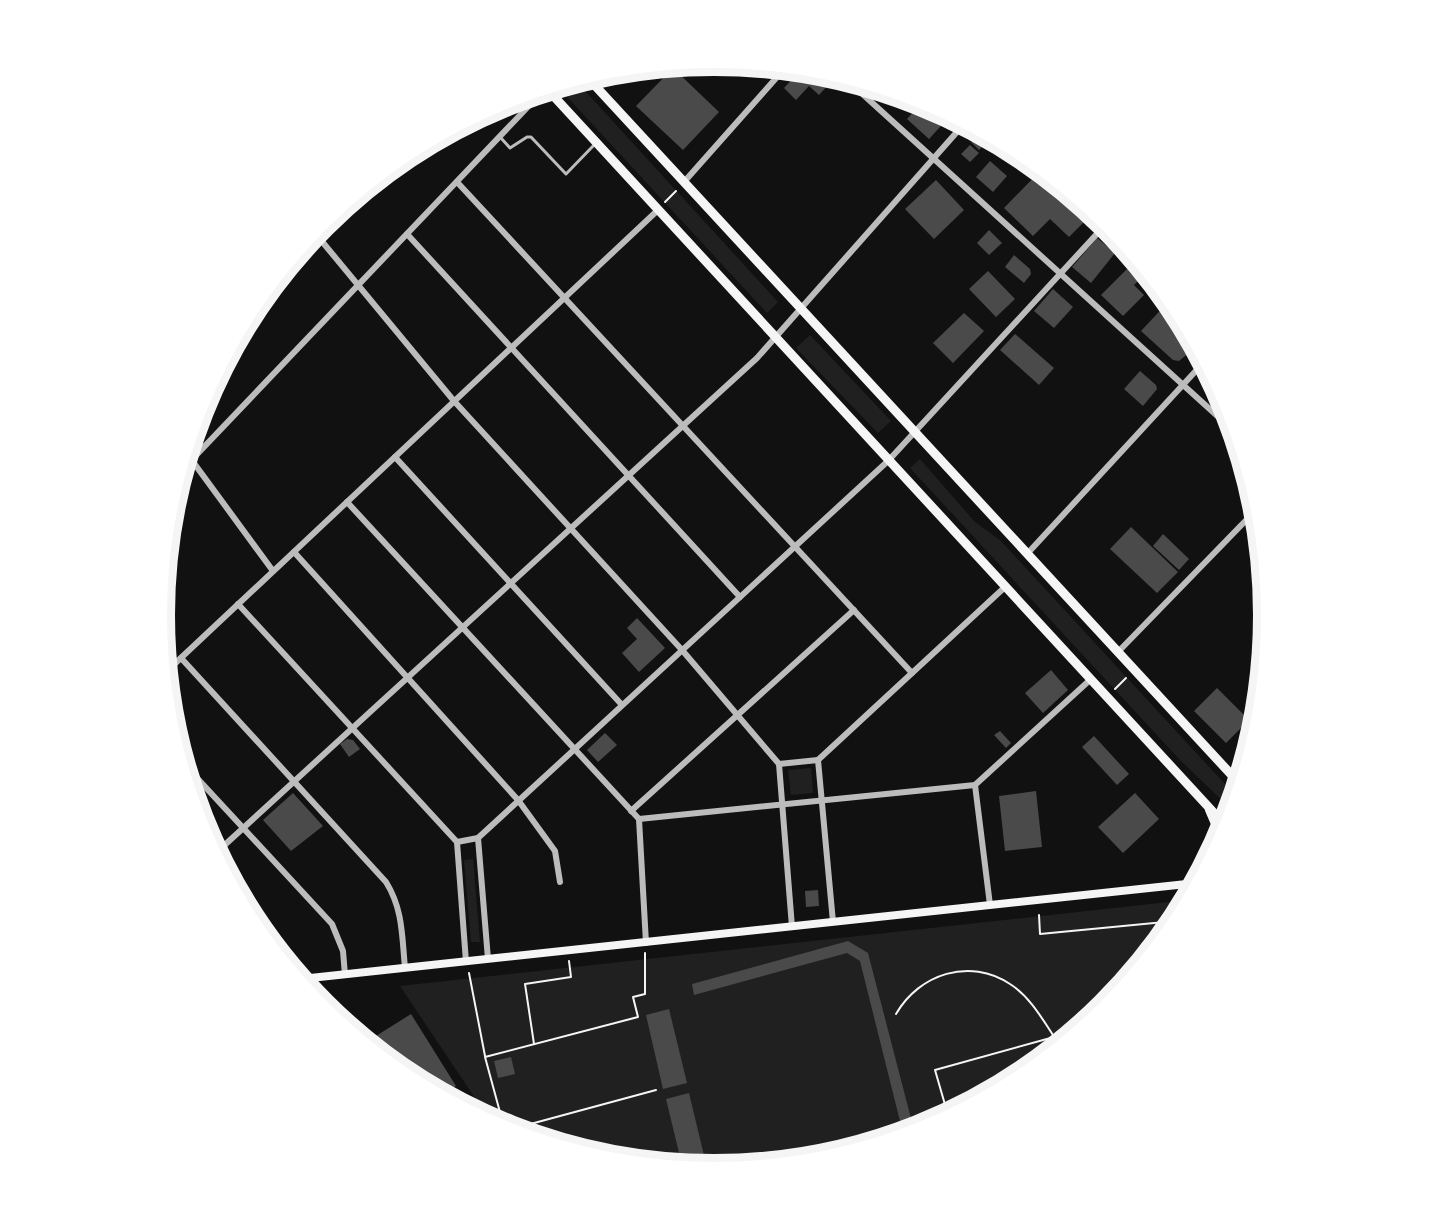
<svg xmlns="http://www.w3.org/2000/svg" width="1429" height="1230" viewBox="0 0 1429 1230" font-family="Cabin,sans-serif">
	<rect width="100%" height="100%" fill="#111"/>
	<g fill="#202020">
		<path d="M 576,81 L 778,302 L 767,313 L 558,87 Z"/>
		<path d="M 810,335 L 891,421 L 878,433 L 796,348 Z"/>
		<path d="M 920,459 L 975,522 L 1001,541 L 1235,795 L 1231,809 L 1180,760 L 910,468 Z"/>
		<path d="M 811,768 L 813,793 L 791,795 L 788,770 Z"/>
		<path d="M 473,859 L 480,942 L 471,942 L 464,860 Z"/>
		<path d="M 1187,900 L 1175,923 L 1108,1003 L 1066,1035 L 1068,1038 L 1022,1075 L 926,1126 L 822,1158 L 715,1168 L 606,1158 L 502,1126 L 489,1119 L 400,986 Z"/>
	</g>
	<g fill="#4a4a4a">
		<path d="M 673,68 L 719,112 L 683,150 L 636,106 Z"/>
		<path d="M 801,70 L 813,71 L 828,85 L 819,95 L 809,86 L 796,100 L 784,88 Z"/>
		<path d="M 922,102 L 950,116 L 929,139 L 907,119 Z"/>
		<path d="M 980,133 L 988,141 L 979,150 L 971,142 Z"/>
		<path d="M 970,145 L 979,153 L 970,162 L 961,154 Z"/>
		<path d="M 990,161 L 1007,176 L 993,192 L 976,177 Z"/>
		<path d="M 1041,170 L 1093,213 L 1069,237 L 1050,219 L 1033,236 L 1004,208 Z"/>
		<path d="M 936,180 L 964,210 L 934,239 L 905,209 Z"/>
		<path d="M 989,230 L 1002,243 L 989,255 L 977,243 Z"/>
		<path d="M 1097,238 L 1115,253 L 1091,283 L 1072,267 Z"/>
		<path d="M 1014,255 L 1030,269 L 1031,274 L 1024,283 L 1005,267 Z"/>
		<path d="M 1136,260 L 1146,273 L 1134,285 L 1144,295 L 1123,316 L 1101,295 Z"/>
		<path d="M 988,271 L 1015,299 L 996,317 L 969,289 Z"/>
		<path d="M 1053,289 L 1073,307 L 1054,328 L 1034,311 Z"/>
		<path d="M 1169,301 L 1196,347 L 1179,361 L 1173,360 L 1141,331 Z"/>
		<path d="M 964,313 L 984,331 L 953,363 L 933,343 Z"/>
		<path d="M 1015,334 L 1054,368 L 1039,385 L 1000,350 Z"/>
		<path d="M 1140,371 L 1156,385 L 1157,389 L 1143,406 L 1124,389 Z"/>
		<path d="M 1131,527 L 1178,572 L 1157,593 L 1110,549 Z"/>
		<path d="M 1163,534 L 1189,559 L 1179,570 L 1153,546 Z"/>
		<path d="M 637,618 L 665,648 L 639,672 L 622,653 L 637,639 L 627,628 Z"/>
		<path d="M 1051,670 L 1068,690 L 1043,713 L 1025,693 Z"/>
		<path d="M 1217,688 L 1249,720 L 1226,743 L 1194,711 Z"/>
		<path d="M 1000,731 L 1011,743 L 1006,748 L 994,735 Z"/>
		<path d="M 605,733 L 617,745 L 598,762 L 587,750 Z"/>
		<path d="M 1094,736 L 1129,774 L 1117,785 L 1082,747 Z"/>
		<path d="M 347,739 L 353,740 L 360,749 L 349,757 L 340,744 Z"/>
		<path d="M 1036,791 L 1042,847 L 1005,851 L 999,796 Z"/>
		<path d="M 293,793 L 323,826 L 291,851 L 263,820 Z"/>
		<path d="M 1135,793 L 1159,819 L 1123,853 L 1098,827 Z"/>
		<path d="M 818,890 L 819,906 L 806,907 L 805,891 Z"/>
		<path d="M 848,941 L 868,953 L 914,1130 L 903,1133 L 860,961 L 847,953 L 694,995 L 692,984 Z"/>
		<path d="M 669,1009 L 687,1083 L 663,1089 L 646,1015 Z"/>
		<path d="M 344,1014 L 358,1034 L 357,1034 L 338,1018 Z"/>
		<path d="M 411,1014 L 456,1086 L 443,1094 L 407,1075 L 394,1065 L 376,1036 Z"/>
		<path d="M 511,1057 L 515,1074 L 498,1078 L 494,1061 Z"/>
		<path d="M 689,1093 L 707,1168 L 682,1165 L 666,1099 Z"/>
	</g>
	<g fill="none" stroke-linecap="round" stroke-linejoin="round">
		<g stroke="#f5f5f5" stroke-width="2">
			<path d="M 665,202 L 676,191"/>
			<path d="M 1115,689 L 1126,678"/>
			<path d="M 1039,915 L 1040,934 L 1175,921"/>
			<path d="M 469,973 L 485,1056"/>
			<path d="M 896,1014 C 919,974 970,957 1010,984 C 1032,998 1045,1024 1059,1044"/>
			<path d="M 534,1044 L 525,984 L 571,977 L 569,961"/>
			<path d="M 948,1115 L 935,1070 L 1054,1037"/>
			<path d="M 504,1127 L 485,1057 L 638,1017 L 633,997 L 645,994 L 645,953"/>
			<path d="M 512,1129 L 656,1090"/>
		</g>
		<path stroke="#bcbcbc" stroke-width="3" d="M 501,138 L 510,148 L 527,137 L 531,137 L 566,174 L 595,144"/>
		<g stroke="#bcbcbc" stroke-width="6">
			<path d="M 847,80 L 1235,432"/>
			<path d="M 457,182 L 912,673"/>
			<path d="M 684,182 L 785,68"/>
			<path d="M 315,233 L 454,401 L 682,650 L 779,764 L 792,927"/>
			<path d="M 407,234 L 740,597"/>
			<path d="M 188,455 L 273,571"/>
			<path d="M 395,457 L 622,705"/>
			<path d="M 183,469 L 543,91"/>
			<path d="M 347,502 L 639,819 L 646,943"/>
			<path d="M 294,552 L 518,800 L 555,851 L 560,882"/>
			<path d="M 1027,554 L 1204,362"/>
			<path d="M 238,604 L 457,842 L 466,962"/>
			<path d="M 1118,652 L 1258,508"/>
			<path d="M 181,658 L 386,882 C 403,909 402,937 405,968"/>
			<path d="M 167,671 L 658,210"/>
			<path d="M 818,760 L 1005,587"/>
			<path d="M 818,760 L 833,922"/>
			<path d="M 184,764 L 332,924 L 343,951 L 345,975"/>
			<path d="M 779,764 L 818,760"/>
			<path d="M 1231,775 L 1246,759"/>
			<path d="M 975,785 L 990,905"/>
			<path d="M 631,811 L 854,610"/>
			<path d="M 639,819 L 975,785 L 1091,679"/>
			<path d="M 478,838 L 488,959"/>
			<path d="M 457,842 L 478,838 L 888,461 L 1106,224"/>
			<path d="M 217,852 L 757,358 L 964,124"/>
		</g>
		<g stroke="#f5f5f5" stroke-width="8">
			<path d="M 1209,810 L 1215,824 L 1217,843"/>
			<path d="M 301,979 L 1196,883"/>
		</g>
		<g stroke="#f5f5f5" stroke-width="9">
			<path d="M 588,78 L 1239,783"/>
			<path d="M 548,90 L 1226,826"/>
		</g>
	</g>
	<path d="M0 0H1429V1230H0ZM171 615a543 543 0 1 1 1086 0a543 543 0 1 1-1086 0Z" fill="#fff" fill-rule="evenodd"/>
	<path fill="none" stroke="#f5f5f5" stroke-width="8" d="M171 615a543 543 0 1 1 1086 0a543 543 0 1 1-1086 0Z"/>
</svg>
